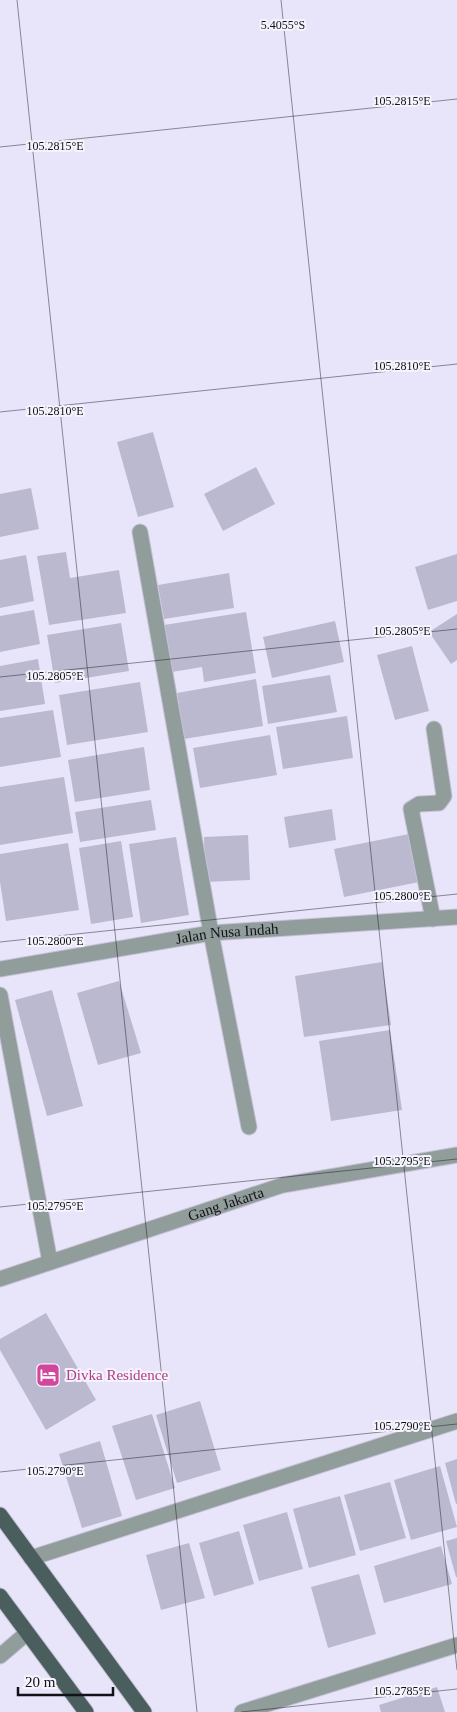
<svg xmlns="http://www.w3.org/2000/svg" width="457" height="1712" viewBox="0 0 457 1712" font-family="'Times New Roman',serif">
	<rect width="100%" height="100%" fill="#e8e5fb"/>
	<g fill="#bbb9cf">
		<path d="M 153,432 L 174,507 L 138,517 L 117,442 Z"/>
		<path d="M 256,467 L 275,504 L 223,531 L 204,494 Z"/>
		<path d="M 31,488 L 39,529 L 0,537 L 0,494 Z"/>
		<path d="M 66,552 L 70,578 L 119,570 L 126,613 L 49,625 L 37,556 Z"/>
		<path d="M 457,554 L 457,601 L 428,610 L 415,567 Z"/>
		<path d="M 26,555 L 34,601 L 0,608 L 0,560 Z"/>
		<path d="M 229,573 L 234,608 L 164,619 L 158,585 Z"/>
		<path d="M 34,610 L 40,644 L 0,652 L 0,616 Z"/>
		<path d="M 246,612 L 256,673 L 204,682 L 202,667 L 172,672 L 164,625 Z"/>
		<path d="M 457,614 L 457,660 L 451,664 L 429,632 Z"/>
		<path d="M 335,621 L 344,662 L 272,678 L 263,637 Z"/>
		<path d="M 121,623 L 129,671 L 55,683 L 47,635 Z"/>
		<path d="M 412,646 L 429,711 L 395,720 L 377,655 Z"/>
		<path d="M 38,659 L 45,704 L 0,711 L 0,666 Z"/>
		<path d="M 330,675 L 337,712 L 268,724 L 262,686 Z"/>
		<path d="M 256,679 L 263,726 L 184,739 L 177,693 Z"/>
		<path d="M 140,682 L 148,732 L 67,745 L 59,695 Z"/>
		<path d="M 53,710 L 61,757 L 0,767 L 0,718 Z"/>
		<path d="M 347,716 L 353,758 L 283,769 L 276,727 Z"/>
		<path d="M 270,735 L 277,775 L 200,788 L 193,748 Z"/>
		<path d="M 144,747 L 150,790 L 75,802 L 68,760 Z"/>
		<path d="M 64,777 L 73,833 L 0,845 L 0,787 Z"/>
		<path d="M 151,800 L 156,830 L 80,842 L 75,812 Z"/>
		<path d="M 332,809 L 336,840 L 289,848 L 284,817 Z"/>
		<path d="M 409,834 L 419,882 L 344,897 L 334,849 Z"/>
		<path d="M 248,835 L 250,880 L 205,882 L 204,837 Z"/>
		<path d="M 176,837 L 189,915 L 141,923 L 129,844 Z"/>
		<path d="M 121,841 L 133,917 L 91,924 L 79,848 Z"/>
		<path d="M 68,843 L 79,910 L 6,921 L 0,882 L 0,854 Z"/>
		<path d="M 382,962 L 391,1025 L 304,1037 L 295,976 Z"/>
		<path d="M 119,981 L 141,1053 L 98,1065 L 77,993 Z"/>
		<path d="M 52,990 L 83,1106 L 47,1116 L 15,1000 Z"/>
		<path d="M 390,1030 L 402,1110 L 331,1121 L 319,1041 Z"/>
		<path d="M 46,1313 L 96,1400 L 46,1430 L 0,1350 L 0,1339 Z"/>
		<path d="M 200,1401 L 221,1470 L 177,1483 L 156,1415 Z"/>
		<path d="M 152,1414 L 175,1488 L 136,1500 L 112,1426 Z"/>
		<path d="M 100,1441 L 122,1516 L 82,1528 L 59,1454 Z"/>
		<path d="M 457,1459 L 457,1504 L 456,1504 L 445,1463 Z"/>
		<path d="M 440,1466 L 457,1527 L 411,1540 L 394,1480 Z"/>
		<path d="M 390,1482 L 406,1538 L 360,1551 L 344,1495 Z"/>
		<path d="M 340,1496 L 356,1555 L 309,1568 L 293,1509 Z"/>
		<path d="M 287,1512 L 303,1569 L 259,1581 L 243,1525 Z"/>
		<path d="M 239,1531 L 254,1584 L 214,1596 L 199,1543 Z"/>
		<path d="M 457,1538 L 457,1577 L 456,1577 L 446,1541 Z"/>
		<path d="M 189,1543 L 205,1598 L 161,1610 L 146,1555 Z"/>
		<path d="M 441,1546 L 452,1584 L 384,1603 L 374,1566 Z"/>
		<path d="M 359,1574 L 376,1634 L 328,1648 L 311,1587 Z"/>
		<path d="M 437,1687 L 445,1712 L 381,1712 L 379,1705 Z"/>
	</g>
	<g fill="none" stroke-linecap="round" stroke-linejoin="round">
		<g stroke="#c6c3d7" stroke-width="17">
			<g id="street">
				<path d="M 140,532 L 211,933 L 249,1127"/>
				<path d="M 433,919 L 411,809 L 419,804 L 439,803 L 444,796 L 434,729"/>
				<path id="s1" d="M 0,969 L 211,933 L 457,917"/>
				<path d="M 0,995 L 50,1262"/>
				<path id="s2" d="M 0,1279 L 283,1185 L 457,1155"/>
				<path d="M 31,1558 L 457,1421"/>
				<path d="M 0,1656 L 27,1633"/>
				<path d="M 242,1712 L 457,1645"/>
			</g>
		</g>
		<g stroke="#c6c3d7" stroke-width="17">
			<g id="primary">
				<path d="M 0,1515 L 144,1712"/>
				<path d="M 0,1596 L 86,1712"/>
			</g>
		</g>
		<use href="#street" stroke="#919d9b" stroke-width="15"/>
		<use href="#primary" stroke="#4a5f5d" stroke-width="15"/>
	</g>
	<path fill="none" stroke="#121118" stroke-width="1" stroke-opacity="0.45" d="M 17,0 L 197,1712M 281,0 L 457,1670M 0,147 L 457,99M 0,412 L 457,364M 0,677 L 457,629M 0,942 L 457,894M 0,1207 L 457,1159M 0,1472 L 457,1424M 241,1712 L 457,1689"/>
	<defs>
		<g id="hotel-square" transform="scale(1.25)"><rect x="-9" y="-9" width="18" height="18" rx="4" fill="#d1479c" stroke="#f5f4fd"/><path d="M-6-4.5h1.5V1H6V5H4.5V3h-9V5H-6ZM-4 0a1.8 1.8 0 1 1 3.6 0ZM.5 0V-2.5h3Q6-2.5 6 0Z" fill="#fff"/></g>
	</defs>
	<g fill-rule="evenodd">
		<use href="#hotel-square" x="48" y="1375"/>
	</g>
	<g text-anchor="middle" dominant-baseline="central" stroke-width="4" stroke-linejoin="round" paint-order="stroke">
		<g font-size="15" fill="#121118" stroke="#f5f4fd">
			<text stroke="none"><textPath href="#s1" startOffset="230">Jalan Nusa Indah</textPath></text>
			<text stroke="none"><textPath href="#s2" startOffset="238">Gang Jakarta</textPath></text>
		</g>
		<g font-size="15" fill="#b23c85" stroke="#f5f4fd" text-anchor="start">
			<text x="66" y="1375">Divka Residence</text>
		</g>
	</g>
	<g font-size="12" text-anchor="middle" fill="#121118" stroke="#f5f4fd" stroke-width="4" stroke-linejoin="round" paint-order="stroke">
		<text x="283" y="29">5.4055°S</text>
		<text x="402" y="105">105.2815°E</text>
		<text x="55" y="150">105.2815°E</text>
		<text x="402" y="370">105.2810°E</text>
		<text x="55" y="415">105.2810°E</text>
		<text x="402" y="635">105.2805°E</text>
		<text x="55" y="680">105.2805°E</text>
		<text x="402" y="900">105.2800°E</text>
		<text x="55" y="945">105.2800°E</text>
		<text x="402" y="1165">105.2795°E</text>
		<text x="55" y="1210">105.2795°E</text>
		<text x="402" y="1430">105.2790°E</text>
		<text x="55" y="1475">105.2790°E</text>
		<text x="402" y="1695">105.2785°E</text>
	</g>
	<path d="M18 1687v8h95v-8" fill="none" stroke="#121118" stroke-width="2.5"/>
	<text x="25" y="1687" font-size="15" fill="#121118" stroke="#f5f4fd" stroke-width="4" paint-order="stroke">20 m</text>
</svg>
